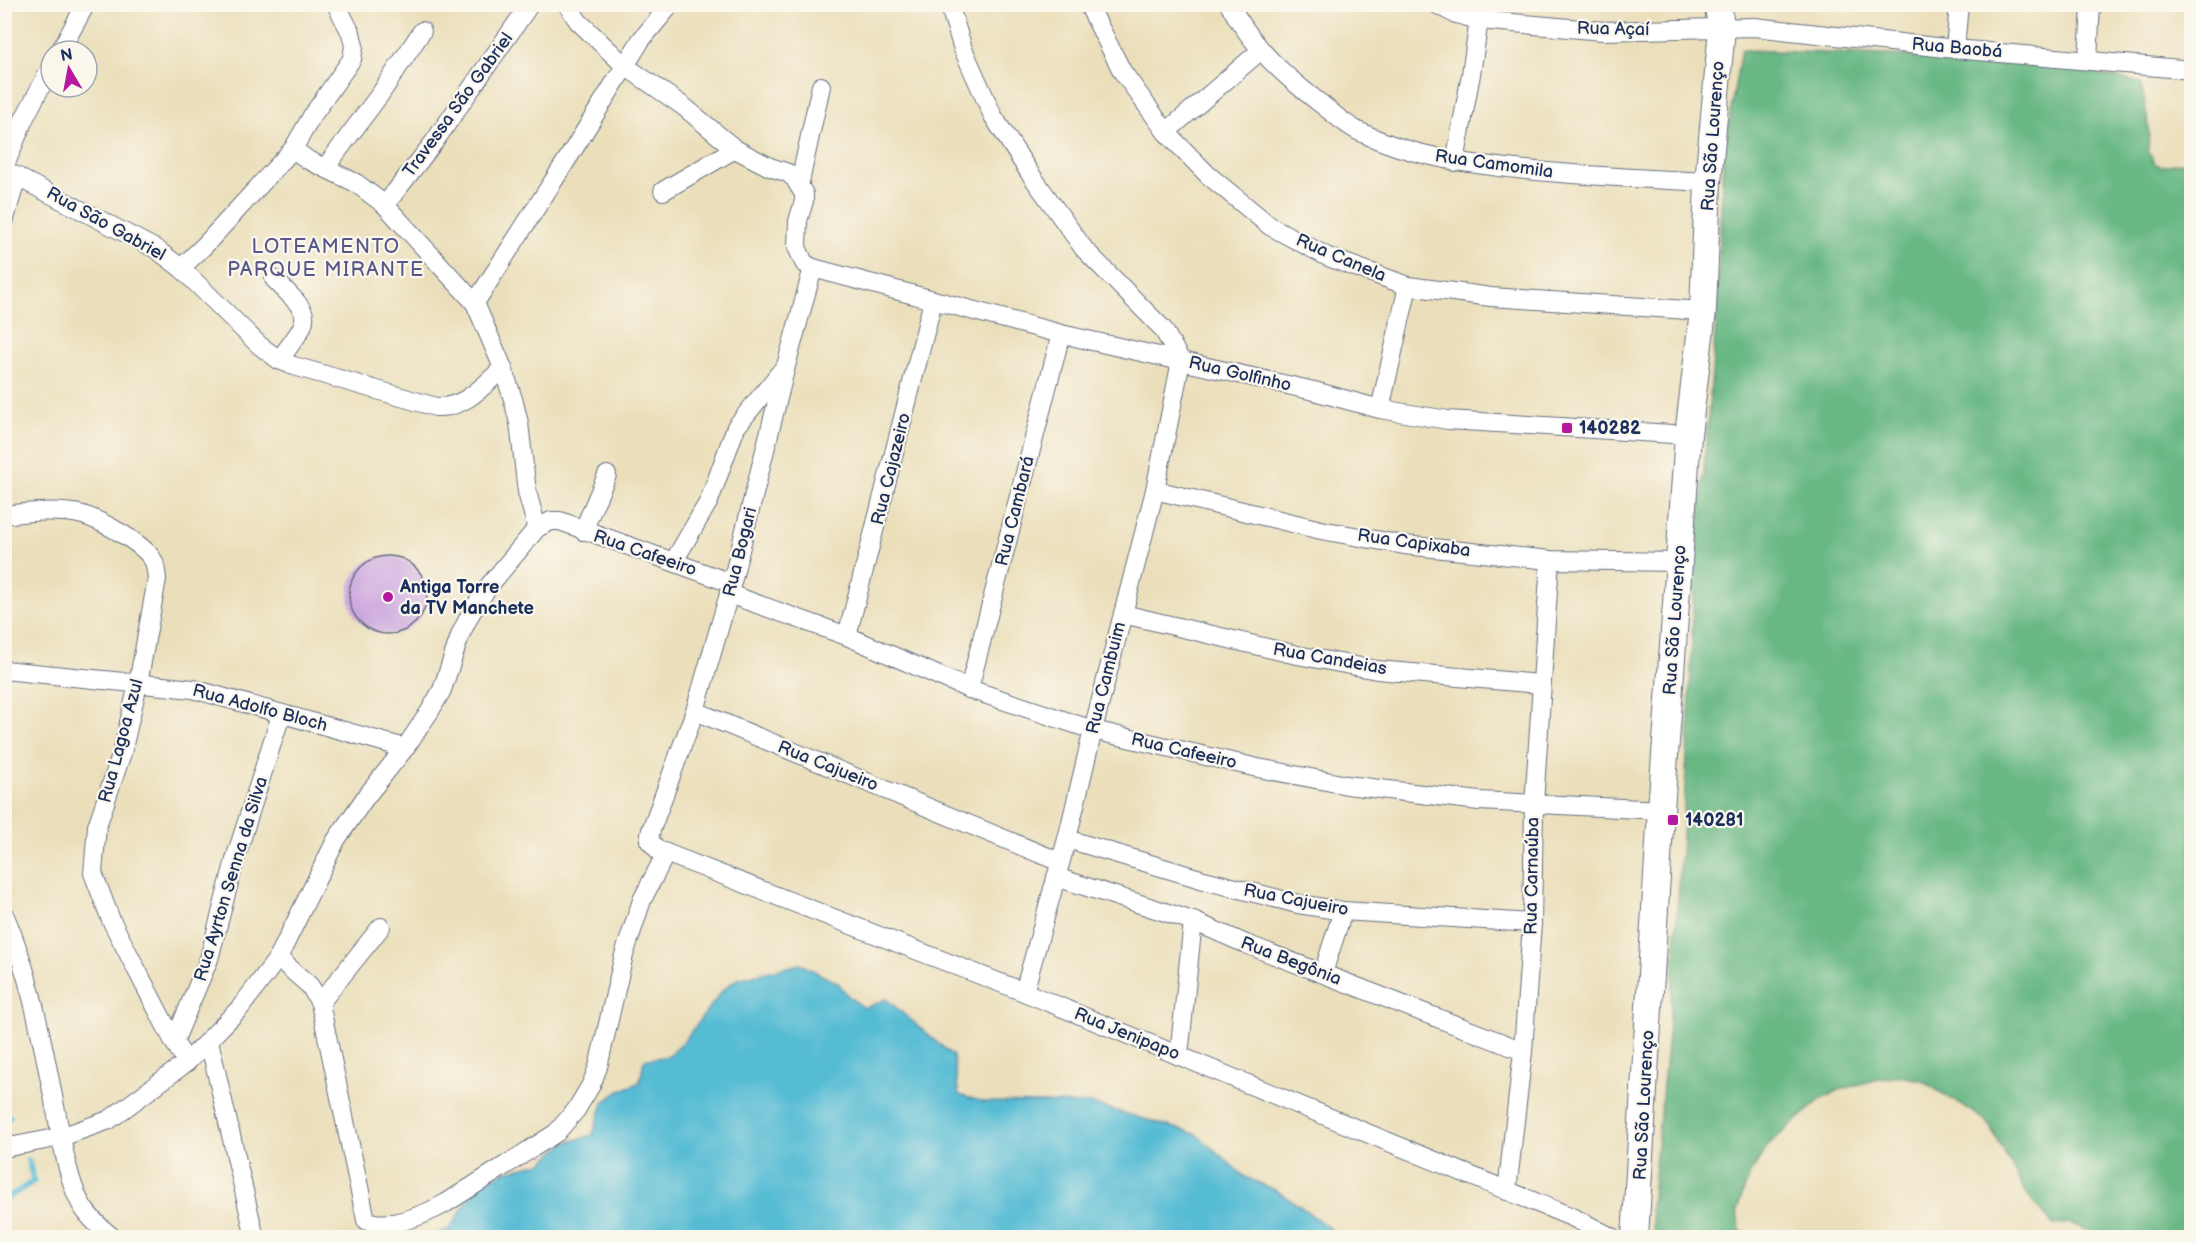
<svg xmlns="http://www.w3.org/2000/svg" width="2196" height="1242" viewBox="0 0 2196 1242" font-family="'Balsamiq Sans',sans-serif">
	<rect width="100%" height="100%" fill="#fbf7ec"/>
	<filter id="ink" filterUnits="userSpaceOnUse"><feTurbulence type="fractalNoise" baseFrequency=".0167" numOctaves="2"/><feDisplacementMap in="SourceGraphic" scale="12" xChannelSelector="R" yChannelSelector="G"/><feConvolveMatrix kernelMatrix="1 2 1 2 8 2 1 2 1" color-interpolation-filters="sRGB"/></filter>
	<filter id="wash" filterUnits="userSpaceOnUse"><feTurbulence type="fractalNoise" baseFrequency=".008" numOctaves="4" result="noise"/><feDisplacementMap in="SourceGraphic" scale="24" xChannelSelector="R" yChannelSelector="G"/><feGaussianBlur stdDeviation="1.35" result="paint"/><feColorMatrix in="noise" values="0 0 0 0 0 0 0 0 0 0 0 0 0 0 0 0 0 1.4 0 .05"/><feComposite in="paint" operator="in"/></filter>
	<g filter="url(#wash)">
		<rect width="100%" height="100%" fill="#ebdfbb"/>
		<path fill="#69b884" stroke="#427471" stroke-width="1.5" d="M 1741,50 L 1981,58 L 2069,68 L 2141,83 L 2149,128 L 2148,151 L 2155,164 L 2162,166 L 2192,161 L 2191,1237 L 2105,1237 L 2069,1223 L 2053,1225 L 2027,1194 L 1987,1121 L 1921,1080 L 1900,1076 L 1874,1080 L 1836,1091 L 1820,1100 L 1768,1145 L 1749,1175 L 1737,1210 L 1739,1229 L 1747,1237 L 1654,1238 L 1651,1207 L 1672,995 L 1688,741 L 1694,588 L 1716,324 L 1723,157 Z"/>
		<path fill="#56bcd4" stroke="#387699" stroke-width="1.5" d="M 800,964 L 838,983 L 849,997 L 865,1008 L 886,999 L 953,1056 L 959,1095 L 984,1102 L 1092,1104 L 1196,1134 L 1245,1177 L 1275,1190 L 1297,1204 L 1341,1237 L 423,1238 L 450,1229 L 477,1185 L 506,1171 L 542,1163 L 565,1143 L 593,1135 L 603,1103 L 618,1092 L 640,1082 L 644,1060 L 669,1056 L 684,1041 L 723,990 L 737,979 Z"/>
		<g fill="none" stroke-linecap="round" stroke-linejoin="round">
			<g stroke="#56bcd4" stroke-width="6">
				<path d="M 4,1114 L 10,1117"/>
				<path d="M 4,1200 L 34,1181 L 28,1160"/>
			</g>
		</g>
		<g id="blocks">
			<circle fill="#c9a1de" cx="388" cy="595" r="39"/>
		</g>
	</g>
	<g filter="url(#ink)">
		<use href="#blocks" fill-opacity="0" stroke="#646d7f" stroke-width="1.5"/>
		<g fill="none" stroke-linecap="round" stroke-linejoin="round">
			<g stroke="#646d7f" stroke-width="20">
				<g id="street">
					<path d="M 567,4 L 578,21 L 625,66 L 683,106 L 735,149 L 770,167 L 788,173 L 795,179 L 804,194 L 804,201 L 798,221 L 797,247 L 804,263 L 813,268 L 1061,334 L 1181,361 L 1155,490 L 1093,730 L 1067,839 L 1024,992"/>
					<path d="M 949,4 L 963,49 L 993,116 L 1029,172 L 1084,249 L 1163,329 L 1181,361 L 1314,391 L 1380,409 L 1448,420 L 1688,435"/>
					<path d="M 1088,4 L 1122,71 L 1166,132 L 1208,175 L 1270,226 L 1328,257 L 1408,286 L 1491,297 L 1703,311"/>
					<path d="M 1229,4 C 1255,50 1283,75 1325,107 C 1335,115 1346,125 1358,131 C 1412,157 1467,164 1526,170 C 1586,176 1647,179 1708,182"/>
					<path d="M 1436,4 L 1453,13 L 1479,20 L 1603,31 L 1754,27 L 1955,49 L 2192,70"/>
					<path d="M 1955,49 L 1959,4"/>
					<path d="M 60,51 L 86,4"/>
					<path d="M 2088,60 L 2091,4"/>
					<path d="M 1166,132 L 1260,51"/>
					<path d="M 293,149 L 312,116 L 352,59 L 354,46 L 351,33 L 336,4"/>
					<path d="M 1455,162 L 1471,74 L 1479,20"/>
					<path d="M 4,168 L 24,119 L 51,67"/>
					<path d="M 325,168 L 381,93 L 422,31"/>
					<path d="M 4,170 L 156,249 L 181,268 L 259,345 L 279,360 L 294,366 L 436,407 C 464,409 483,386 503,368"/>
					<path d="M 799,186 L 821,86"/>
					<path d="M 663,191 L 735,149"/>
					<path d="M 385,205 L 434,142 L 530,4"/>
					<path d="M 4,222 L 17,176"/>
					<path d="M 181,268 L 205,245 L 293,149 L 308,160 L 356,183 L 385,205 L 475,303 L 503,368 L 513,399 L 519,423 L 527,492 L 537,528"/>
					<path d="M 813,268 L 786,366 L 729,594 L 695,711 L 651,830 L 649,840 L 658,850 L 1024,992 L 1574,1218 L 1613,1238"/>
					<path d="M 274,279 C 314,319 313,314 279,360"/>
					<path d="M 475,303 L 570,155 L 641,40 L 671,4"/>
					<path d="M 1380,409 L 1408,286"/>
					<path d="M 1155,490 L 1321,530 L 1404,545 L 1550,560 L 1679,562"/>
					<path d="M 4,515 C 29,512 59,509 83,515 C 102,521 143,543 153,560 C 156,565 156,573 157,579 L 138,684 L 122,753 L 97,826 L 93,873 L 111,920 L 174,1042 L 187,1062"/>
					<path d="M 583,531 L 607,475"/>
					<path d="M 674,561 L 709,501 L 736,427 L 783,369"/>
					<path d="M 729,594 L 847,636 L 969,689 L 1093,730 L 1258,768 L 1347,785 L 1479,801 L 1661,810"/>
					<path d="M 1123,614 L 1297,655 L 1377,670 L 1540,684"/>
					<path d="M 847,636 L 933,301"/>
					<path d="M 4,670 L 193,689 L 405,748"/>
					<path d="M 969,689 L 1061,334"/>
					<path d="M 695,711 L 1060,862"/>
					<path d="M 1067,839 L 1204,880 L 1298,904 L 1343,911 L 1532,923"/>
					<path d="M 1056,877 L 1193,921 L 1246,944 L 1523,1051"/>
					<path d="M 4,914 C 31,975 42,1041 55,1106 C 61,1134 67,1179 81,1204 C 88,1217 101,1228 113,1238"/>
					<path d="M 278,958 L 310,986 L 320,1003 L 366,1220 C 388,1231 426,1214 446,1203 L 556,1133 L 576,1110 L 591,1085 L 598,1067 L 624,955 L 642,900 L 666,853"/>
					<path d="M 1323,973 L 1343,911"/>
					<path d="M 320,1003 L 381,927"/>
					<path d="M 209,1041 L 255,1238"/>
					<path d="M 174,1042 L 209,959 L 236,856 L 281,715"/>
					<path d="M 1179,1056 L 1193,921"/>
					<path d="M 4,1148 L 61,1137 L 109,1120 L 187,1062 L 240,1008 L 278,958 L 336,840 L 365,798 L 405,748 L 430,711 L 442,690 L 461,633 L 471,613 L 488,587 L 537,528 L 551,521 L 560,521 L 731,583"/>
					<path d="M 1507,1191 L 1523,1051 L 1532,923 L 1534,805 L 1550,560"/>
				</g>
			</g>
			<g stroke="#646d7f" stroke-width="28">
				<path id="secondary" d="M 1635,1238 L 1661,810 L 1679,562 L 1688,435 L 1703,311 L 1708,182 L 1722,28 L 1717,4"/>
			</g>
			<use href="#street" stroke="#fff" stroke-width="18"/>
			<use href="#secondary" stroke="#fff" stroke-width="26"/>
		</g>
	</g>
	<g fill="#b5179e" stroke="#fbf7ec" stroke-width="2">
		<rect x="1561" y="422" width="12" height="12" rx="3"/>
		<circle cx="388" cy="597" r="6"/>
		<rect x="1667" y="814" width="12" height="12" rx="3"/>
	</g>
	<g text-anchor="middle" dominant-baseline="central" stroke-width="4.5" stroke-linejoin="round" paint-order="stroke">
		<g font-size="18" fill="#1b2f5e" stroke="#fbf7ec">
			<text transform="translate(1613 29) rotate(1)">Rua Açaí</text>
			<text transform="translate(1957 48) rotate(5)">Rua Baobá</text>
			<text transform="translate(458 105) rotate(-54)">Travessa São Gabriel</text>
			<text transform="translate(1713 136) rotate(-86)">Rua São Lourenço</text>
			<text transform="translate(1494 164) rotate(8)">Rua Camomila</text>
			<text transform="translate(106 224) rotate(29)">Rua São Gabriel</text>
			<text transform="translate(1341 258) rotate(23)">Rua Canela</text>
			<text transform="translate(1240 374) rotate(13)">Rua Golfinho</text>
			<text transform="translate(891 469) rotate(-76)">Rua Cajazeiro</text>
			<text transform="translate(1015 511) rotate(-76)">Rua Cambará</text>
			<text transform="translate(1414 543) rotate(8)">Rua Capixaba</text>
			<text transform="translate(740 552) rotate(-76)">Rua Bogari</text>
			<text transform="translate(645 553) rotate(19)">Rua Cafeeiro</text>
			<text transform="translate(1675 620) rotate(-86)">Rua São Lourenço</text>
			<text transform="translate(1330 659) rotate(10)">Rua Candeias</text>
			<text transform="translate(1106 678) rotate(-76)">Rua Cambuim</text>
			<text transform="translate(260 708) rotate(15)">Rua Adolfo Bloch</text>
			<text transform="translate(121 741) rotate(-75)">Rua Lagoa Azul</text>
			<text transform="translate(1184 751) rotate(13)">Rua Cafeeiro</text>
			<text transform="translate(828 766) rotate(22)">Rua Cajueiro</text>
			<text transform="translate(1532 876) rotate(-89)">Rua Carnaúba</text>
			<text transform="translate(231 879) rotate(-73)">Rua Ayrton Senna da Silva</text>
			<text transform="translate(1296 900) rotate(11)">Rua Cajueiro</text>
			<text transform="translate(1291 961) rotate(21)">Rua Begônia</text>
			<text transform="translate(1127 1034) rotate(22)">Rua Jenipapo</text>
			<text transform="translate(1644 1105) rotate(-87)">Rua São Lourenço</text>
		</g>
		<g font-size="18" font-weight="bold" fill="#1b2f5e" stroke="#fbf7ec" text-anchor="start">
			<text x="1579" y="428">140282</text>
			<text x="400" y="587">Antiga Torre<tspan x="400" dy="21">da TV Manchete</tspan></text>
			<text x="1685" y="820">140281</text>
		</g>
		<g font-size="20" letter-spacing="1.5" fill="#58578b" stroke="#fbf7ec">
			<text x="326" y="247">LOTEAMENTO<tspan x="326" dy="23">PARQUE MIRANTE</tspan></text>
		</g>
	</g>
	<rect width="2196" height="1242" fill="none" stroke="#fbf7ec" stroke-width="24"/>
	<g transform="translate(69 69) rotate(350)"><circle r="28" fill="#fbf7ec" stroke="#a1a7b3" stroke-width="1.5"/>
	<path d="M0-4.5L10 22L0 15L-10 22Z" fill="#b5179e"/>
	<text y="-9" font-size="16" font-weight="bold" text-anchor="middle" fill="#1b2f5e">N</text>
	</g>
</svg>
